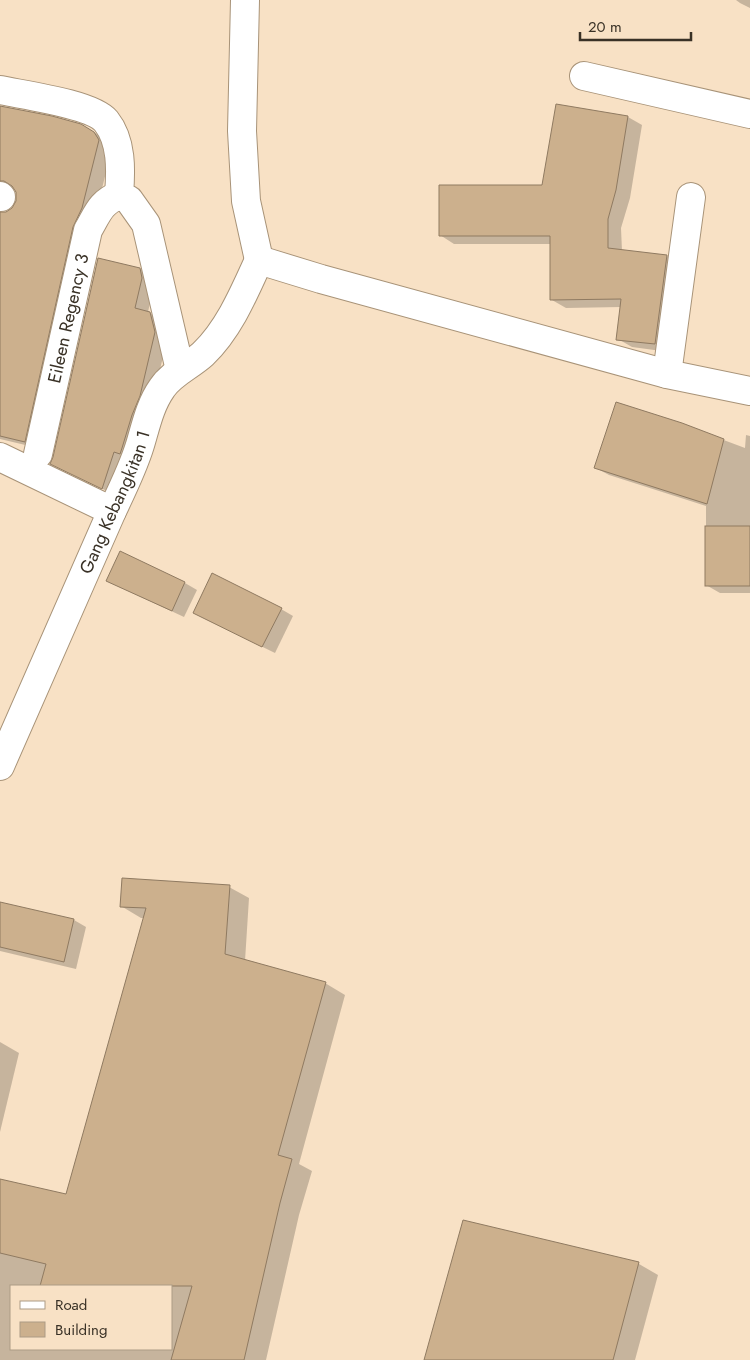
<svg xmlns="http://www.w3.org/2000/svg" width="750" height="1360" viewBox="0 0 750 1360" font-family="Jost,sans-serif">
	<rect width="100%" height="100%" fill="#f8e1c5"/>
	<g fill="#0003" fill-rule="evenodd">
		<path d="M 736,0 L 750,0 L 750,8 L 740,3 Z"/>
		<path d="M 0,107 L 90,130 L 104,138 L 112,148 L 38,448 L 0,439 L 0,212 L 6,213 L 13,209 L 17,202 L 17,192 L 15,188 L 9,188 L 0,196 Z"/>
		<path d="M 628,117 L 642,125 L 630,198 L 621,228 L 622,251 L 667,256 L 681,264 L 669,352 L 632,347 L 618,339 L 621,307 L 566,308 L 552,300 L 551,244 L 454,244 L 440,235 L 543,187 Z"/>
		<path d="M 140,269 L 152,276 L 154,285 L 148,312 L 162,320 L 167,340 L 152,403 L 115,495 L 64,470 Z"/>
		<path d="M 681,424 L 745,448 L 746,435 L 750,436 L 750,593 L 720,593 L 706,585 L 706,506 L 609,475 L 596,468 Z"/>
		<path d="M 107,581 L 185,583 L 197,590 L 184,617 Z"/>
		<path d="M 281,609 L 293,616 L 275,653 L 206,619 Z"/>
		<path d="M 229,887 L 249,898 L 245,961 L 325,983 L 345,995 L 299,1164 L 312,1171 L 299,1215 L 266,1360 L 0,1360 L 0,1180 L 67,1196 L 145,918 L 141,918 L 121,906 ZM 11,1286 L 171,1286 L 171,1349 L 11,1349 Z"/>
		<path d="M 0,903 L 74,920 L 86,927 L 76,969 L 0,951 Z"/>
		<path d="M 0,1042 L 19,1053 L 0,1132 Z"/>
		<path d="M 639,1264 L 658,1275 L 635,1360 L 426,1360 Z"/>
	</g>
	<g fill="#ccb08d" stroke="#8f7a61">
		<path d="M 556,104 L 628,116 L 616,190 L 608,219 L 608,248 L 667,255 L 655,344 L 616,340 L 621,299 L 550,300 L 550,236 L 439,236 L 439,185 L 542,185 Z"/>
		<path d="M 0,106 L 52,116 L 81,124 L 94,132 L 99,140 L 82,208 L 73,227 L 25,442 L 0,436 L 0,212 L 6,212 L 12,208 L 16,201 L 16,192 L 12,186 L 4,181 L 0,181 Z"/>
		<path d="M 98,258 L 140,268 L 142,278 L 135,308 L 150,312 L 155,332 L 140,396 L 132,415 L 122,448 L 120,454 L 114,452 L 102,489 L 50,464 L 53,457 Z"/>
		<path d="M 616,402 L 682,423 L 724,439 L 707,504 L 594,468 Z"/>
		<rect x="705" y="526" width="45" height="60"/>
		<path d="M 120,551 L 185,582 L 172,611 L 106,581 Z"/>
		<path d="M 212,573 L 282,608 L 262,647 L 193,613 Z"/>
		<path d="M 122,878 L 230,885 L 225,954 L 326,982 L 278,1155 L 292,1159 L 280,1203 L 244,1360 L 171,1360 L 192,1286 L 40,1286 L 46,1264 L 0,1253 L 0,1179 L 66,1194 L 146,908 L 120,907 Z"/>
		<path d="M 0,902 L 74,919 L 64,962 L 0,947 Z"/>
		<path d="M 463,1220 L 639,1262 L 613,1360 L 424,1360 Z"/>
	</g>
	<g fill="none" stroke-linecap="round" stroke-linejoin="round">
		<g stroke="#a89378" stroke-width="30">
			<g id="minor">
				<path d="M 245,0 L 242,131 L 246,201 L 259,260"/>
				<path d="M 584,76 L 750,114"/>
				<path d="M 0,90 C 23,95 92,104 106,121 C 122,141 121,170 119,195 L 129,200 L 146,224 L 180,370"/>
				<path d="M 0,196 L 1,197"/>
				<path d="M 259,260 L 321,279 L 667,374 L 750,391"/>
				<path d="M 667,374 L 691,197"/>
				<path id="s1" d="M 38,454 L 88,230 C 98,213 100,203 119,195"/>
				<path d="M 0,457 L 112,511"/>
				<path id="s2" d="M 0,766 L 112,511 C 122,490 133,468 140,445 C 146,425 150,405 162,388 C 172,373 190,366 203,354 C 229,329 244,293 259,260"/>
			</g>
		</g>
		<use href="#minor" stroke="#fff" stroke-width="28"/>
	</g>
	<g text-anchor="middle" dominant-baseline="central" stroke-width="5" stroke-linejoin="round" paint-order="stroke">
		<g font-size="18" fill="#393126" stroke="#f8e1c5">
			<text stroke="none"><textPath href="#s1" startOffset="139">Eileen Regency 3</textPath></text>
			<text stroke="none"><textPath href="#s2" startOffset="288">Gang Kebangkitan 1</textPath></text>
		</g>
	</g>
	<rect x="10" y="1285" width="162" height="65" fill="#f8e1c5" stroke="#ac9b85"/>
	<rect x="20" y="1301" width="25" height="8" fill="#ffffff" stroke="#ac9b85"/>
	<text x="55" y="1310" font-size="15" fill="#393126">Road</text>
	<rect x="20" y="1322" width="25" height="15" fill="#ccb08d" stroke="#ac9b85"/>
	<text x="55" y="1335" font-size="15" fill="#393126">Building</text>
	<path d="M580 32v8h111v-8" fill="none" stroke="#393126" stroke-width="2.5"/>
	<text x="588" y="32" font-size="15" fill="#393126" stroke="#f8e1c5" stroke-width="4" paint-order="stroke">20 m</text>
</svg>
